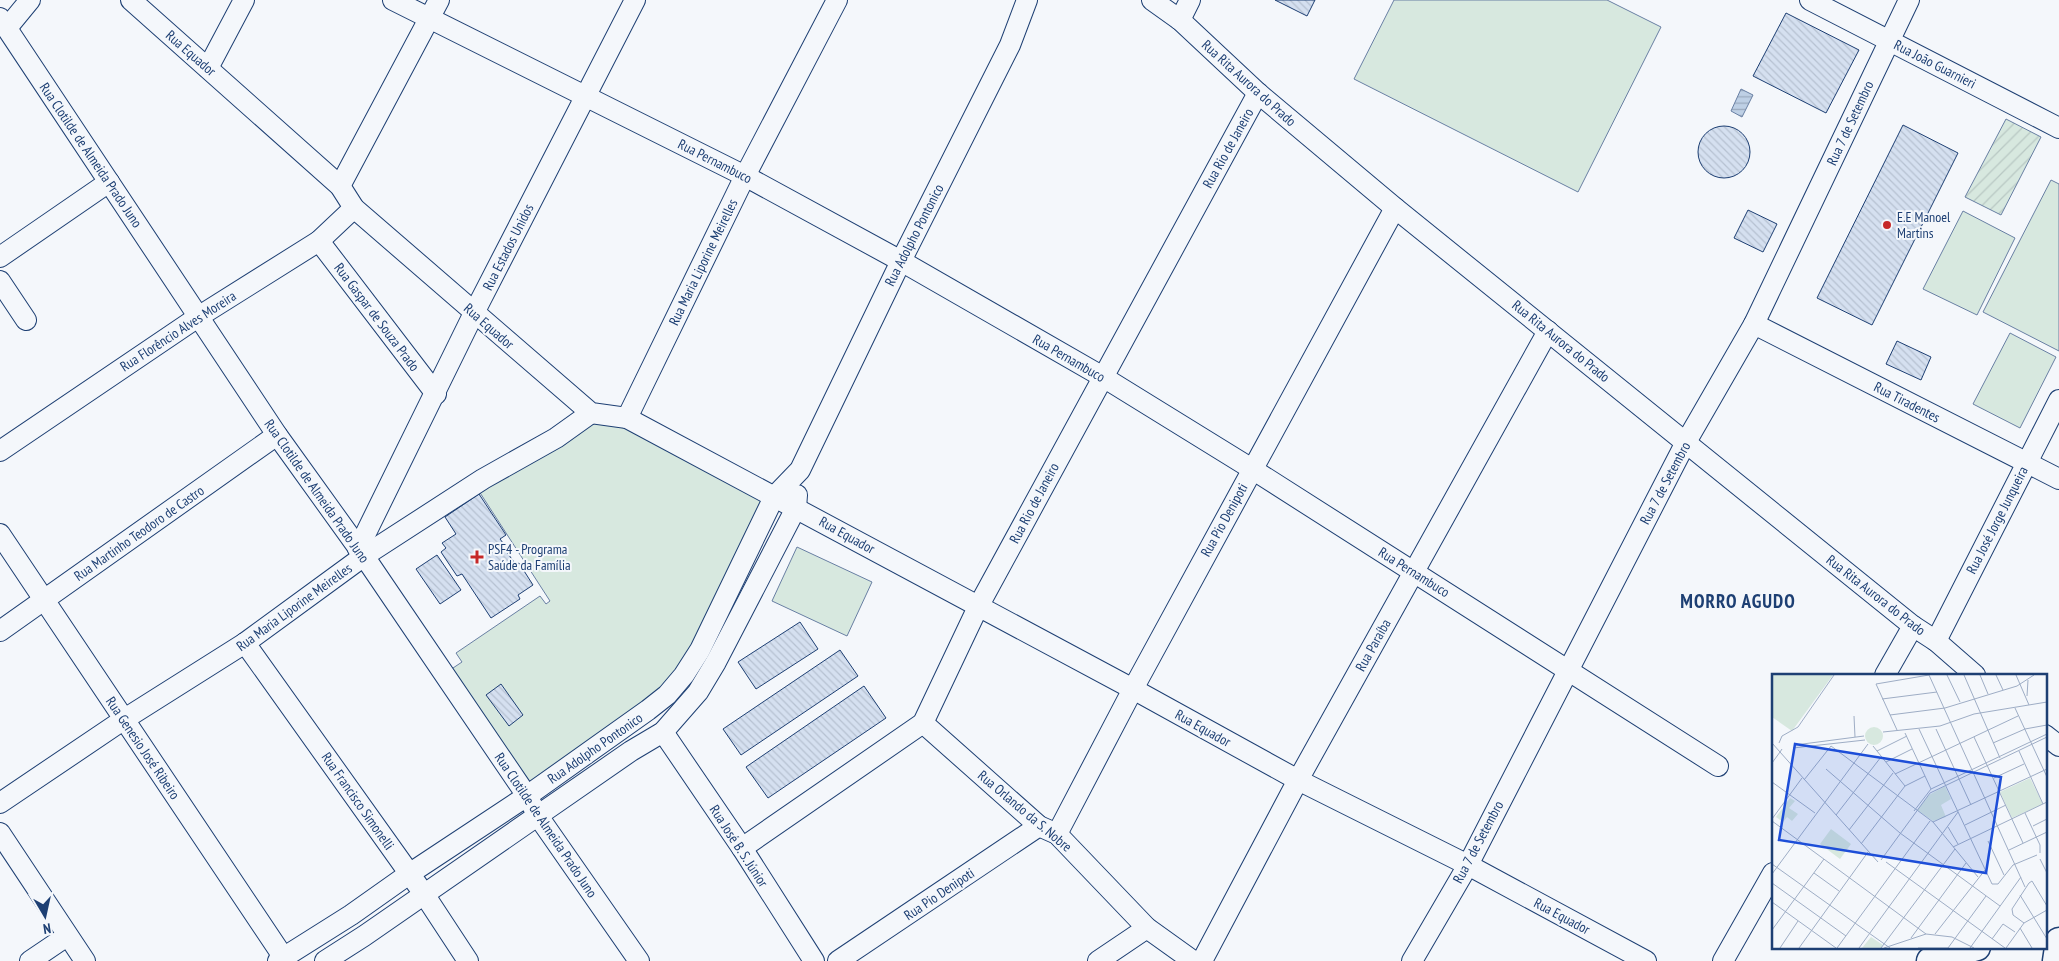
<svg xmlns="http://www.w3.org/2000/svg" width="2059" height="961" viewBox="0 0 2059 961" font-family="'PT Sans Narrow',sans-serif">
	<defs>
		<pattern id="garden-furrows" width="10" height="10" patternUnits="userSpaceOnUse" patternTransform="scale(1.25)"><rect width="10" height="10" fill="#d7e8df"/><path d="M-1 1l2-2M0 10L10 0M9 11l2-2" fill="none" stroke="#b8c8c3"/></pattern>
		<pattern id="water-rules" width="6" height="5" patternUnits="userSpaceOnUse" patternTransform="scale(1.25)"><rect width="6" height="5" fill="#bed0e5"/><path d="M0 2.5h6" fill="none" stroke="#9aaabe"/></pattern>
		<pattern id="building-back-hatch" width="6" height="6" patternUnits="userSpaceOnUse" patternTransform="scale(1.25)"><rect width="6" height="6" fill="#d5e0f0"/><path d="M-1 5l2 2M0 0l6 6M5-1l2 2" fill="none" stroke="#b6c1d1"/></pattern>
	</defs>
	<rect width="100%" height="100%" fill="#f4f7fb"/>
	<g fill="#d7e8df" stroke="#687fa3">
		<path d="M 1394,0 L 1607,0 L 1661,27 L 1578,192 L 1354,79 Z"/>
		<path d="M 2051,180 L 2059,184 L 2059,351 L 1983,312 Z"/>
		<path d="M 1963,211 L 2015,238 L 1977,315 L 1923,289 Z"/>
		<path d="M 2010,333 L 2056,357 L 2020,428 L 1973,404 Z"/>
		<path d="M 595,423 L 617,424 L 769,504 L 675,676 L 650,700 L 529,787 L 450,670 L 462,662 L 456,653 L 540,596 L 546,604 L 550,601 L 475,485 Z"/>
		<path d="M 797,547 L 872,582 L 847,636 L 772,601 Z"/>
	</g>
	<path fill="url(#garden-furrows)" stroke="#687fa3" d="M 2006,119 L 2041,137 L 2001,215 L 1965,197 Z"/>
	<path fill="url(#water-rules)" stroke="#687fa3" d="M 1741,89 L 1753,95 L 1742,117 L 1731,111 Z"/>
	<g fill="url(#building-back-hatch)" stroke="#1d3f73">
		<path d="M 1275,0 L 1315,0 L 1307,16 Z"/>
		<path d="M 1786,13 L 1859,50 L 1826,113 L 1753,76 Z"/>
		<path d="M 1903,125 L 1958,153 L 1872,325 L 1817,298 Z"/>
		<circle cx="1724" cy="152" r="26"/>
		<path d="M 1748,210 L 1777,224 L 1763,252 L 1734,238 Z"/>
		<path d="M 1897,341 L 1931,357 L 1921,380 L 1886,364 Z"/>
		<path d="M 479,494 L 506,535 L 500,539 L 506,547 L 504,548 L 516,565 L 519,563 L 533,585 L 518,595 L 520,599 L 491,618 L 462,574 L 457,576 L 441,552 L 446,548 L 442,543 L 456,534 L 445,517 Z"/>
		<path d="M 437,555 L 461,590 L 440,604 L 416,569 Z"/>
		<path d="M 800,622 L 818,649 L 756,689 L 738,662 Z"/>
		<path d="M 840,650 L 858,676 L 741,755 L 723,729 Z"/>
		<path d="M 501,684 L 523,715 L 509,726 L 486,695 Z"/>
		<path d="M 864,686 L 886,718 L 768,798 L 746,767 Z"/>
	</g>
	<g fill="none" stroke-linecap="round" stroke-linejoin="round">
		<g stroke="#1d3f73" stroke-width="22">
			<g id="minor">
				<path d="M 131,0 L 340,186 L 354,208 L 591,413 L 627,418 L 1133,689 L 1298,780 L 1468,865 L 1646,961"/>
				<path d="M 393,0 L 745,176 L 901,261 L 1103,377 L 1252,469 L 1718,766"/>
				<path d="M 1152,0 L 1180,20 L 1258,93 L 1395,208 L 1913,626 L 1936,641 L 1975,675"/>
				<path d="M 1810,0 L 2059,128"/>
				<path d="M 0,18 L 277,435 L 364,556 L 527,796 L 538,816 L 639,961"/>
				<path d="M 1180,20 L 1190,0"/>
				<path d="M 7,28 L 30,0"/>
				<path d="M 208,68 L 244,0"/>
				<path d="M 340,186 L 439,0"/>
				<path d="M 319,241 L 436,394"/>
				<path d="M 0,257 L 109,182"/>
				<path d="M 0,281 L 26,320"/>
				<path d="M 1754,324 L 2059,479"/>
				<path d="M 627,418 L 745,176 L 837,0"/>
				<path d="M 0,451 L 198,317 L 319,241 L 354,208"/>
				<path d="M 0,534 L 286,961"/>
				<path d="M 358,549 L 474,313 L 635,0"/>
				<path d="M 0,631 L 277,435"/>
				<path d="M 1936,641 L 2059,400"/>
				<path d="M 245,643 L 424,894 L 468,961"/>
				<path d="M 1885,675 L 1913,626"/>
				<path d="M 923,723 L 1039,826 L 1057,834 L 1147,928 L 1193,961"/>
				<path d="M 663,732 L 742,848 L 814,961"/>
				<path d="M 2045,735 L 2059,746"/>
				<path d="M 0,803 L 123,720 L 245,643 L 364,556 L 483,479 L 556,438 L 591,413"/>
				<path d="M 0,833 L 85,961"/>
				<path d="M 1057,834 L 1133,689 L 1395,208"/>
				<path d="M 742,848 L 923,723 L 978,607 L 1258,93"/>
				<path d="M 30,961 L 67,936"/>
				<path d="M 278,961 L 351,915 L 409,874 L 527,796 L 648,710 L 667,695 L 684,675 L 700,650 L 774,497 L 800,470 L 901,261 L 1010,45 L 1027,0"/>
				<path d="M 325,961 L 364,936 L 631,751 L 663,732 L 698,692 L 716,662 L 796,508 L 797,495"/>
				<path d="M 838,961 L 1039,826"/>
				<path d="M 1098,961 L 1147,928"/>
				<path d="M 1202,961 L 1298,780 L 1548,331"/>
				<path d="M 1412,961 L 1468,865 L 1686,442 L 1754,324 L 1909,0"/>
				<path d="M 1723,961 L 1773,873"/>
			</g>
		</g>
		<g stroke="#1d3f73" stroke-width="29">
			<g id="major">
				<path d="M 1930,961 L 1977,947"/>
				<path d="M 2056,961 L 2059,941"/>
			</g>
		</g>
		<use href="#minor" stroke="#f4f7fb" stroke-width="20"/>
		<use href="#major" stroke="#f4f7fb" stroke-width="26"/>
	</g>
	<g fill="#c62828" stroke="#f4f7fb" stroke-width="2">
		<circle cx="1887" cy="225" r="5"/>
		<path d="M474.5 549.5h5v5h5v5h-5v5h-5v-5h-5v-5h5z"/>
	</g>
	<g text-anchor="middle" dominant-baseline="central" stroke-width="4" stroke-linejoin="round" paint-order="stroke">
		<g font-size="14" fill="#1d3f73" stroke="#f4f7fb">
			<text transform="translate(191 53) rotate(41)">Rua Equador</text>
			<text transform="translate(1935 64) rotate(27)">Rua João Guarnieri</text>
			<text transform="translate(1249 83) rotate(42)">Rua Rita Aurora do Prado</text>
			<text transform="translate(1850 123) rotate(-65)">Rua 7 de Setembro</text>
			<text transform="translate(1228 148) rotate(-61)">Rua Rio de Janeiro</text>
			<text transform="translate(91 155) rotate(56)">Rua Clotilde de Almeida Prado Juno</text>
			<text transform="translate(715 161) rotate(27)">Rua Pernambuco</text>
			<text transform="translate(914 235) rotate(-63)">Rua Adolpho Pontonico</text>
			<text transform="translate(508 247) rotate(-63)">Rua Estados Unidos</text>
			<text transform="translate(703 262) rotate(-64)">Rua Maria Liporine Meirelles</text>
			<text transform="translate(377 317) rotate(53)">Rua Gaspar de Souza Prado</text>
			<text transform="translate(489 326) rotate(41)">Rua Equador</text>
			<text transform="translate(178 331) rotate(-33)">Rua Florêncio Alves Moreira</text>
			<text transform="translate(1561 341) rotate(39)">Rua Rita Aurora do Prado</text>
			<text transform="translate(1069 358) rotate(30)">Rua Pernambuco</text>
			<text transform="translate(1907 402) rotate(27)">Rua Tiradentes</text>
			<text transform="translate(1665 483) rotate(-62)">Rua 7 de Setembro</text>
			<text transform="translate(317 491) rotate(55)">Rua Clotilde de Almeida Prado Juno</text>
			<text transform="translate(1034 503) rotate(-62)">Rua Rio de Janeiro</text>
			<text transform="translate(1224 520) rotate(-61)">Rua Pio Denipoti</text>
			<text transform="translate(1997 520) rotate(-63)">Rua José Jorge Junqueira</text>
			<text transform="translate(139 533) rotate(-35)">Rua Martinho Teodoro de Castro</text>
			<text transform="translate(847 535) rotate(29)">Rua Equador</text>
			<text transform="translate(1414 572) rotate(32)">Rua Pernambuco</text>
			<text transform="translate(1876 595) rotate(38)">Rua Rita Aurora do Prado</text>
			<text transform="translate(294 607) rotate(-36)">Rua Maria Liporine Meirelles</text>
			<text transform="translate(1373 645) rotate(-61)">Rua Paraíba</text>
			<text transform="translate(1203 728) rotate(29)">Rua Equador</text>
			<text transform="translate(143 748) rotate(56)">Rua Genesio José Ribeiro</text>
			<text transform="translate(595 748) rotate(-35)">Rua Adolpho Pontonico</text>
			<text transform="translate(358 801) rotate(55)">Rua Francisco Simonelli</text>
			<text transform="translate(1025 811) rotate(40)">Rua Orlando da S. Nobre</text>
			<text transform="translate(546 825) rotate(56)">Rua Clotilde de Almeida Prado Juno</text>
			<text transform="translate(1478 842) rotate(-62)">Rua 7 de Setembro</text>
			<text transform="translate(739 846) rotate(57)">Rua José B. S. Júnior</text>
			<text transform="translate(939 894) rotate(-34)">Rua Pio Denipoti</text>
			<text transform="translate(1562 916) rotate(28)">Rua Equador</text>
		</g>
		<g font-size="14" fill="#1d3f73" stroke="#f4f7fb" text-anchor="start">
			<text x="1897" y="217">E.E Manoel<tspan x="1897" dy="16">Martins</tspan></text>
			<text x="488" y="549">PSF4 - Programa<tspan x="488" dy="16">Saúde da Família</tspan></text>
		</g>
		<g font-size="19" font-weight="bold" letter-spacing="1" fill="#1d3f73" stroke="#f4f7fb">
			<text x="1738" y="601">MORRO AGUDO</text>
		</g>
	</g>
	<g transform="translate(1772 674)">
		<rect width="275" height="275" fill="#f4f7fb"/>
		<path d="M 0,1 L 61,1 L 20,57 L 0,43 ZM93 62a9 9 0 1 1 18 0a9 9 0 1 1-18 0ZM 258,104 L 271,130 L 240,144 L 228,118 ZM 173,112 L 179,125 L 169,131 L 174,143 L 161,147 L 145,136 L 157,121 ZM 18,124 L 23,127 L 17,134 L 26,140 L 20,147 L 15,143 L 11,148 L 4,143 ZM 59,155 L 79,170 L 68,185 L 48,170 ZM 99,263 L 111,271 L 109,274 L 90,274 Z" fill="#d7e8df"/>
		<path fill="none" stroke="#9eadc5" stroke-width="1" d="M 175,1 L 188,28M 192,1 L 228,84M 208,1 L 216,20M 224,1 L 231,16M 244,1 L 257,31M 255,22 L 256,6M 110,25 L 165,18M 243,34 L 275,103M 118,41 L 173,34 L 245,12 L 262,1M 82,42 L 83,63M 147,55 L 220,210 L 226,210 L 241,191 L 265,181M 164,55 L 199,131M 125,56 L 104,10 L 157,1 L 253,213M 111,58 L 168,52 L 202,40 L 275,28M 133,59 L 159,115M 202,63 L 251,169M 0,69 L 8,78 L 10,75M 7,69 L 10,62 L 26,53 L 62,1M 221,69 L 253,55 L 275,51M 23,71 L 92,62M 59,72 L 161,148 L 206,203M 101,72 L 133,112M 21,74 L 93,66M 105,77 L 135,62M 247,77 L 271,130M 114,88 L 140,75M 0,89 L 8,78 L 106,188M 54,95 L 128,159 L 228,232M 123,100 L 246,42M 222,104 L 252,90M 32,106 L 59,72M 0,108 L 43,139M 142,137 L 159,115 L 275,60M 253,139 L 268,171 L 268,179M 64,141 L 109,83M 0,145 L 30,104M 0,147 L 154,260M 161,148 L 275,95M 193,151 L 234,131M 261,152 L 275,145M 176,153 L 186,170M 77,156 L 121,99M 216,167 L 232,201M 89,170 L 133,112 L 153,102M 181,173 L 275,128M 237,176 L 275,158M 268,185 L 275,199M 109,186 L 158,119 L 275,63M 114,188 L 233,274M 0,190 L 118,274M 42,199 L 67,217M 0,200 L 96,70M 0,209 L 74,262M 248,221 L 275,265M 0,228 L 64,274M 252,249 L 241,241 L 240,235 L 257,209 L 260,207 L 275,232M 248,254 L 260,274M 0,256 L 52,185M 163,260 L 213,196M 139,264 L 194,189M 220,265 L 231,250 L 243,258M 8,274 L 26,247M 27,274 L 96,178M 65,274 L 158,147M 87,274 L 186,138M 109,274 L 183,175M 112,274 L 154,260 L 180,263 L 202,274M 146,274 L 176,274M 176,274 L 214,222M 198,274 L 249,203M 234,274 L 252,249 L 275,236"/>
		<path fill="#1d4ed8" fill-opacity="0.15" stroke="#1d4ed8" stroke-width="2.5" d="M 23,70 L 229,103 L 214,199 L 7,166 Z"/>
		<rect width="275" height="275" fill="none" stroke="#1d3f73" stroke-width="2.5"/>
	</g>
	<g transform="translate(45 916) rotate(171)" stroke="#f4f7fb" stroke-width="4" paint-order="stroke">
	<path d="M0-4L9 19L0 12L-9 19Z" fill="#1d3f73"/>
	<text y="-8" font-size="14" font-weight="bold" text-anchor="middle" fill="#1d3f73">N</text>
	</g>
</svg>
